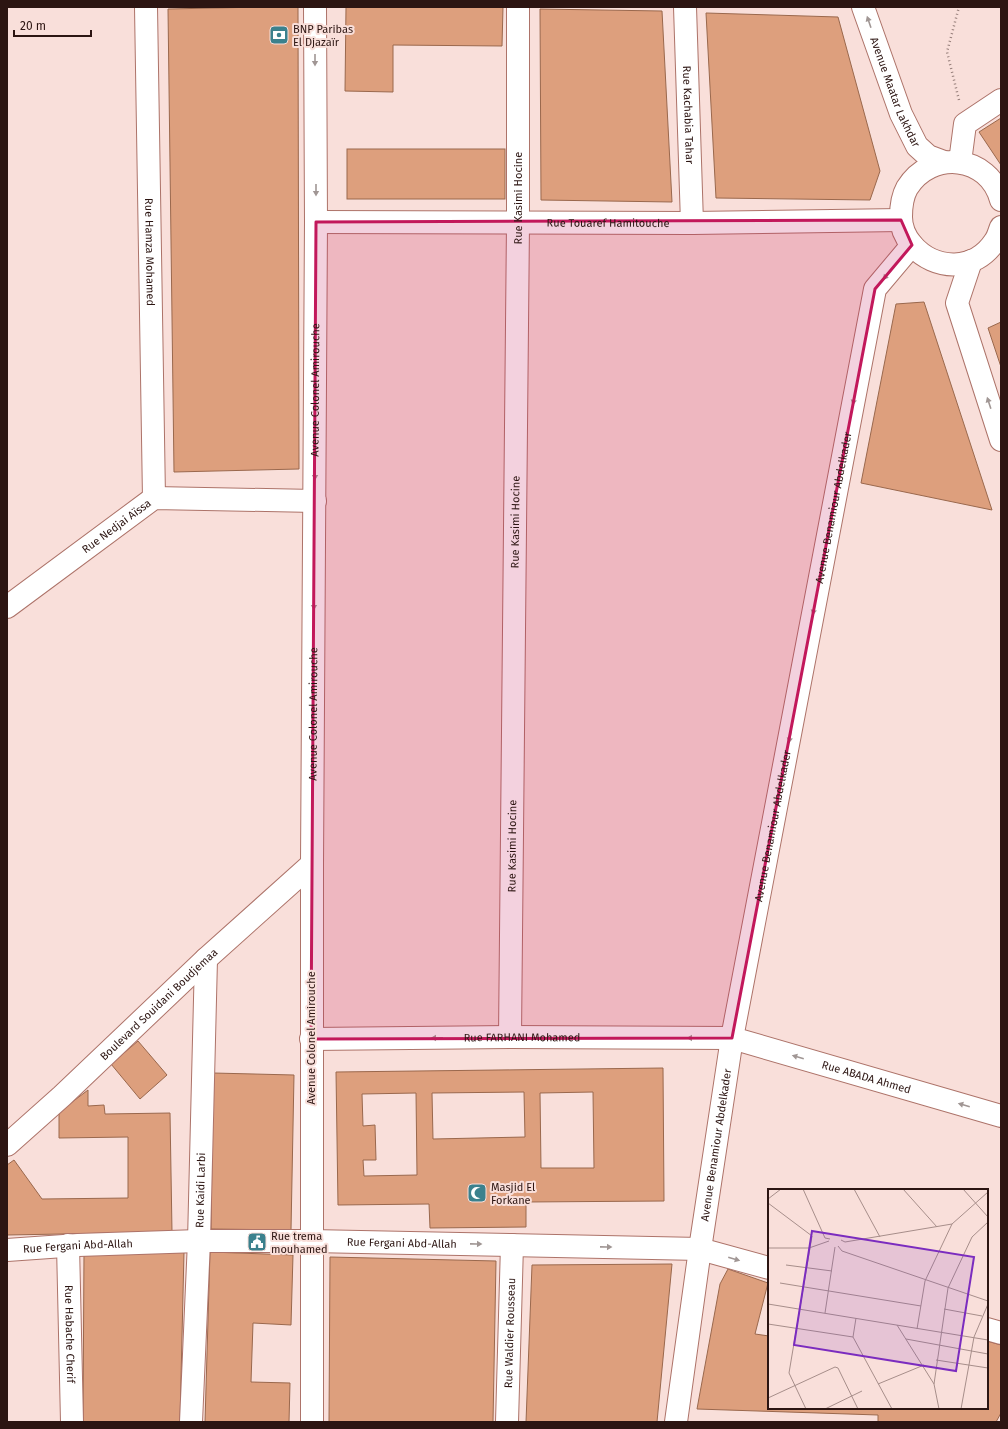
<svg xmlns="http://www.w3.org/2000/svg" width="1008" height="1429" viewBox="0 0 1008 1429" font-family="'Fira Sans',sans-serif">
	<rect width="100%" height="100%" fill="#f9dfda"/>
	<g fill="#dd9f7d" stroke="#9a684d" fill-rule="evenodd">
		<path d="M 262,7 L 298,7 L 299,469 L 174,472 L 168,9 Z"/>
		<path d="M 346,7 L 503,7 L 502,46 L 393,45 L 393,92 L 345,91 Z"/>
		<path d="M 540,9 L 662,11 L 672,202 L 541,200 Z"/>
		<path d="M 706,13 L 838,17 L 880,171 L 870,200 L 716,198 Z"/>
		<path d="M 1001,118 L 1001,165 L 979,132 Z"/>
		<rect x="347" y="149" width="158" height="50"/>
		<path d="M 924,302 L 992,510 L 861,483 L 896,304 Z"/>
		<path d="M 1001,322 L 1001,367 L 988,328 Z"/>
		<path d="M 138,1041 L 167,1075 L 140,1099 L 111,1064 Z"/>
		<path d="M 663,1068 L 664,1201 L 526,1202 L 526,1227 L 430,1228 L 429,1204 L 338,1205 L 336,1072 ZM 524,1092 L 525,1137 L 433,1139 L 432,1093 ZM 593,1092 L 594,1168 L 541,1168 L 540,1093 ZM 416,1093 L 417,1175 L 364,1176 L 363,1160 L 376,1160 L 375,1125 L 363,1126 L 362,1094 Z"/>
		<path d="M 213,1073 L 294,1075 L 291,1230 L 211,1229 Z"/>
		<path d="M 88,1090 L 88,1106 L 104,1105 L 105,1114 L 170,1113 L 172,1232 L 7,1235 L 7,1165 L 14,1160 L 42,1199 L 128,1198 L 128,1137 L 59,1138 L 59,1112 Z"/>
		<path d="M 84,1252 L 184,1252 L 180,1422 L 83,1422 Z"/>
		<path d="M 210,1252 L 293,1255 L 291,1325 L 253,1323 L 251,1382 L 290,1383 L 289,1422 L 205,1422 Z"/>
		<path d="M 330,1257 L 496,1261 L 493,1422 L 329,1422 Z"/>
		<path d="M 672,1264 L 657,1422 L 526,1422 L 532,1265 Z"/>
		<path d="M 728,1269 L 768,1283 L 755,1334 L 769,1336 L 769,1408 L 987,1408 L 987,1341 L 1001,1345 L 1001,1413 L 996,1422 L 878,1422 L 878,1415 L 697,1409 L 720,1284 Z"/>
	</g>
	<g fill="none" stroke-linecap="round" stroke-linejoin="round">
		<g stroke="#ad7369" stroke-width="24">
			<g id="street">
				<path id="s1" d="M 146,7 L 154,498"/>
				<path id="s2" d="M 685,7 L 692,223"/>
				<path d="M 960,162 L 965,124 L 1001,100"/>
				<path id="s3" d="M 316,222 L 692,223 L 901,220"/>
				<path id="s4" d="M 7,607 L 154,498 L 315,501"/>
				<path id="s5" d="M 510,1037 L 518,223 L 518,7"/>
				<path id="s6" d="M 311,1039 L 510,1037 L 732,1038 L 1001,1116"/>
				<path id="s7" d="M 68,1245 L 72,1422"/>
				<path id="s8" d="M 7,1250 L 78,1245 L 199,1241 L 311,1241 L 700,1249 L 769,1268"/>
				<path d="M 987,1329 L 1001,1333"/>
				<path id="s9" d="M 191,1422 L 199,1241 L 206,959"/>
				<path id="s10" d="M 507,1422 L 512,1245"/>
			</g>
		</g>
		<g stroke="#ad7369" stroke-width="24">
			<g id="secondary">
				<path id="s11" d="M 863,7 L 901,114 L 917,146 L 928,156 L 944,162"/>
				<path d="M 1001,200 C 989,155 931,149 907,188 C 902,197 901,208 901,217 C 901,228 906,238 912,245 C 935,271 975,272 995,241 C 998,237 999,232 1001,227"/>
				<path d="M 971,261 L 957,303 L 1001,440"/>
				<path id="s12" d="M 7,1145 L 62,1096 L 206,959 L 312,864"/>
				<path id="s13" d="M 312,1422 L 312,864 L 316,222 L 315,7"/>
				<path id="s14" d="M 676,1422 L 700,1249 L 732,1038 L 875,289 L 912,245"/>
			</g>
		</g>
		<path stroke="#98807c" stroke-width="2.5" stroke-dasharray="1 3" stroke-linecap="butt" d="M 959,100 L 947,52 L 959,7"/>
		<use href="#street" stroke="#fff" stroke-width="22"/>
		<use href="#secondary" stroke="#fff" stroke-width="22"/>
	</g>
	<defs><path id="oneway-solid" d="M-6-.8H1V-3.2L6.5 0L1 3.2V.8H-6Z"/></defs>
	<g fill="#a09694">
		<use href="#oneway-solid" transform="translate(869 22) rotate(-109)"/>
		<use href="#oneway-solid" transform="translate(315 60) rotate(90)"/>
		<use href="#oneway-solid" transform="translate(316 190) rotate(90)"/>
		<use href="#oneway-solid" transform="translate(887 275) rotate(130)"/>
		<use href="#oneway-solid" transform="translate(854 399) rotate(101)"/>
		<use href="#oneway-solid" transform="translate(989 403) rotate(-108)"/>
		<use href="#oneway-solid" transform="translate(315 474) rotate(90)"/>
		<use href="#oneway-solid" transform="translate(314 604) rotate(91)"/>
		<use href="#oneway-solid" transform="translate(814 609) rotate(101)"/>
		<use href="#oneway-solid" transform="translate(790 737) rotate(101)"/>
		<use href="#oneway-solid" transform="translate(437 1038) rotate(179)"/>
		<use href="#oneway-solid" transform="translate(693 1038) rotate(-180)"/>
		<use href="#oneway-solid" transform="translate(798 1057) rotate(-164)"/>
		<use href="#oneway-solid" transform="translate(964 1105) rotate(-164)"/>
		<use href="#oneway-solid" transform="translate(476 1244) rotate(1)"/>
		<use href="#oneway-solid" transform="translate(606 1247) rotate(1)"/>
		<use href="#oneway-solid" transform="translate(734 1259) rotate(16)"/>
	</g>
	<path fill="#c2185b" fill-opacity="0.2" stroke="#c2185b" stroke-width="3" stroke-linejoin="round" d="M 901,220 L 912,245 L 875,289 L 732,1038 L 311,1039 L 316,222 Z"/>
	<defs>
		<g id="bank-square" transform="scale(1)"><rect x="-9" y="-9" width="18" height="18" rx="4" fill="#3b818d" stroke="#f9dfda"/><path d="M-6-4H6V4H-6ZM0-2.3a2.3 2.3 0 1 0 0 4.6a2.3 2.3 0 1 0 0-4.6Z" fill="#fff"/></g>
		<g id="mosque-square" transform="scale(1)"><rect x="-9" y="-9" width="18" height="18" rx="4" fill="#3b818d" stroke="#f9dfda"/><path d="M3.5-4.9A6 6 0 1 0 3.5 4.9A5 5 0 1 1 3.5-4.9Z" fill="#fff"/></g>
		<g id="civic-square" transform="scale(1)"><rect x="-9" y="-9" width="18" height="18" rx="4" fill="#3b818d" stroke="#f9dfda"/><path d="M-.6-6.5H3V-4.5H.6V-3L4-1V1h2V6H-6V1h2V-1L-.6-3ZM-1.2 2.5V6h2.4V2.5Z" fill="#fff"/></g>
	</defs>
	<g fill-rule="evenodd">
		<use href="#bank-square" x="279" y="35"/>
		<use href="#mosque-square" x="477" y="1193"/>
		<use href="#civic-square" x="257" y="1242"/>
	</g>
	<g text-anchor="middle" dominant-baseline="central" stroke-width="4" stroke-linejoin="round" paint-order="stroke">
		<g font-size="11" fill="#2c1512" stroke="#f9dfda" text-anchor="start">
			<text x="293" y="29">BNP Paribas<tspan x="293" dy="13">El Djazaïr</tspan></text>
			<text x="491" y="1187">Masjid El<tspan x="491" dy="13">Forkane</tspan></text>
			<text x="271" y="1236">Rue trema<tspan x="271" dy="13">mouhamed</tspan></text>
		</g>
		<g font-size="11" fill="#2c1512" stroke="#f9dfda">
			<text stroke="none"><textPath href="#s11" startOffset="91">Avenue Maatar Lakhdar</textPath></text>
			<text stroke="none"><textPath href="#s2" startOffset="108">Rue Kachabia Tahar</textPath></text>
			<text stroke="none"><textPath href="#s5" startOffset="839">Rue Kasimi Hocine</textPath></text>
			<text stroke="none"><textPath href="#s3" startOffset="292">Rue Touaref Hamitouche</textPath></text>
			<text stroke="none"><textPath href="#s1" startOffset="245">Rue Hamza Mohamed</textPath></text>
			<text stroke="none"><textPath href="#s13" startOffset="1032">Avenue Colonel Amirouche</textPath></text>
			<text stroke="none"><textPath href="#s14" startOffset="928">Avenue Benamiour Abdelkader</textPath></text>
			<text stroke="none"><textPath href="#s5" startOffset="515">Rue Kasimi Hocine</textPath></text>
			<text stroke="none"><textPath href="#s4" startOffset="136">Rue Nedjai Aïssa</textPath></text>
			<text stroke="none"><textPath href="#s13" startOffset="708">Avenue Colonel Amirouche</textPath></text>
			<text stroke="none"><textPath href="#s14" startOffset="604">Avenue Benamiour Abdelkader</textPath></text>
			<text stroke="none"><textPath href="#s5" startOffset="191">Rue Kasimi Hocine</textPath></text>
			<text stroke="none"><textPath href="#s12" startOffset="207">Boulevard Souidani Boudjemaa</textPath></text>
			<text stroke="none"><textPath href="#s6" startOffset="211">Rue FARHANI Mohamed</textPath></text>
			<text transform="translate(311 1038) rotate(-90)">Avenue Colonel Amirouche</text>
			<text stroke="none"><textPath href="#s6" startOffset="561">Rue ABADA Ahmed</textPath></text>
			<text stroke="none"><textPath href="#s14" startOffset="280">Avenue Benamiour Abdelkader</textPath></text>
			<text stroke="none"><textPath href="#s9" startOffset="232">Rue Kaidi Larbi</textPath></text>
			<text stroke="none"><textPath href="#s8" startOffset="395">Rue Fergani Abd-Allah</textPath></text>
			<text stroke="none"><textPath href="#s8" startOffset="71">Rue Fergani Abd-Allah</textPath></text>
			<text stroke="none"><textPath href="#s10" startOffset="89">Rue Waldier Rousseau</textPath></text>
			<text stroke="none"><textPath href="#s7" startOffset="89">Rue Habache Cherif</textPath></text>
		</g>
	</g>
	<g transform="translate(768 1189)">
		<rect width="220" height="220" fill="#f9dfda"/>
		<path fill="none" stroke="#a78e8a" stroke-width="1" d="M 35,0 L 57,49 L 62,50M 86,0 L 112,48M 135,0 L 169,38M 195,0 L 220,28M 0,10 L 13,0M 0,14 L 44,47 L 21,184 L 38,220M 73,51 L 77,53 L 184,35 L 220,3M 70,57 L 74,62 L 220,112M 0,59 L 41,59 L 61,52M 18,76 L 64,82M 12,94 L 153,117M 0,115 L 220,151M 176,120 L 214,127M 57,124 L 67,58M 88,129 L 85,148 L 124,220M 0,135 L 85,148M 129,136 L 166,195 L 171,220M 149,140 L 157,92 L 184,35M 138,150 L 220,165M 168,171 L 220,179M 67,178 L 70,179 L 90,220M 110,195 L 156,176M 166,195 L 180,99 L 204,48 L 220,33M 0,209 L 67,178M 57,220 L 94,202M 193,220 L 206,148 L 220,115"/>
		<path fill="#7b2cbf" fill-opacity="0.15" stroke="#7b2cbf" stroke-width="2" d="M 44,42 L 206,68 L 188,182 L 26,156 Z"/>
		<rect width="220" height="220" fill="none" stroke="#2c1512" stroke-width="2"/>
	</g>
	<rect width="1008" height="1429" fill="none" stroke="#2c1512" stroke-width="16"/>
	<path d="M14 30v6h77v-6" fill="none" stroke="#2c1512" stroke-width="2"/>
	<text x="20" y="30" font-size="12" fill="#2c1512" stroke="#f9dfda" stroke-width="3" paint-order="stroke">20 m</text>
</svg>
